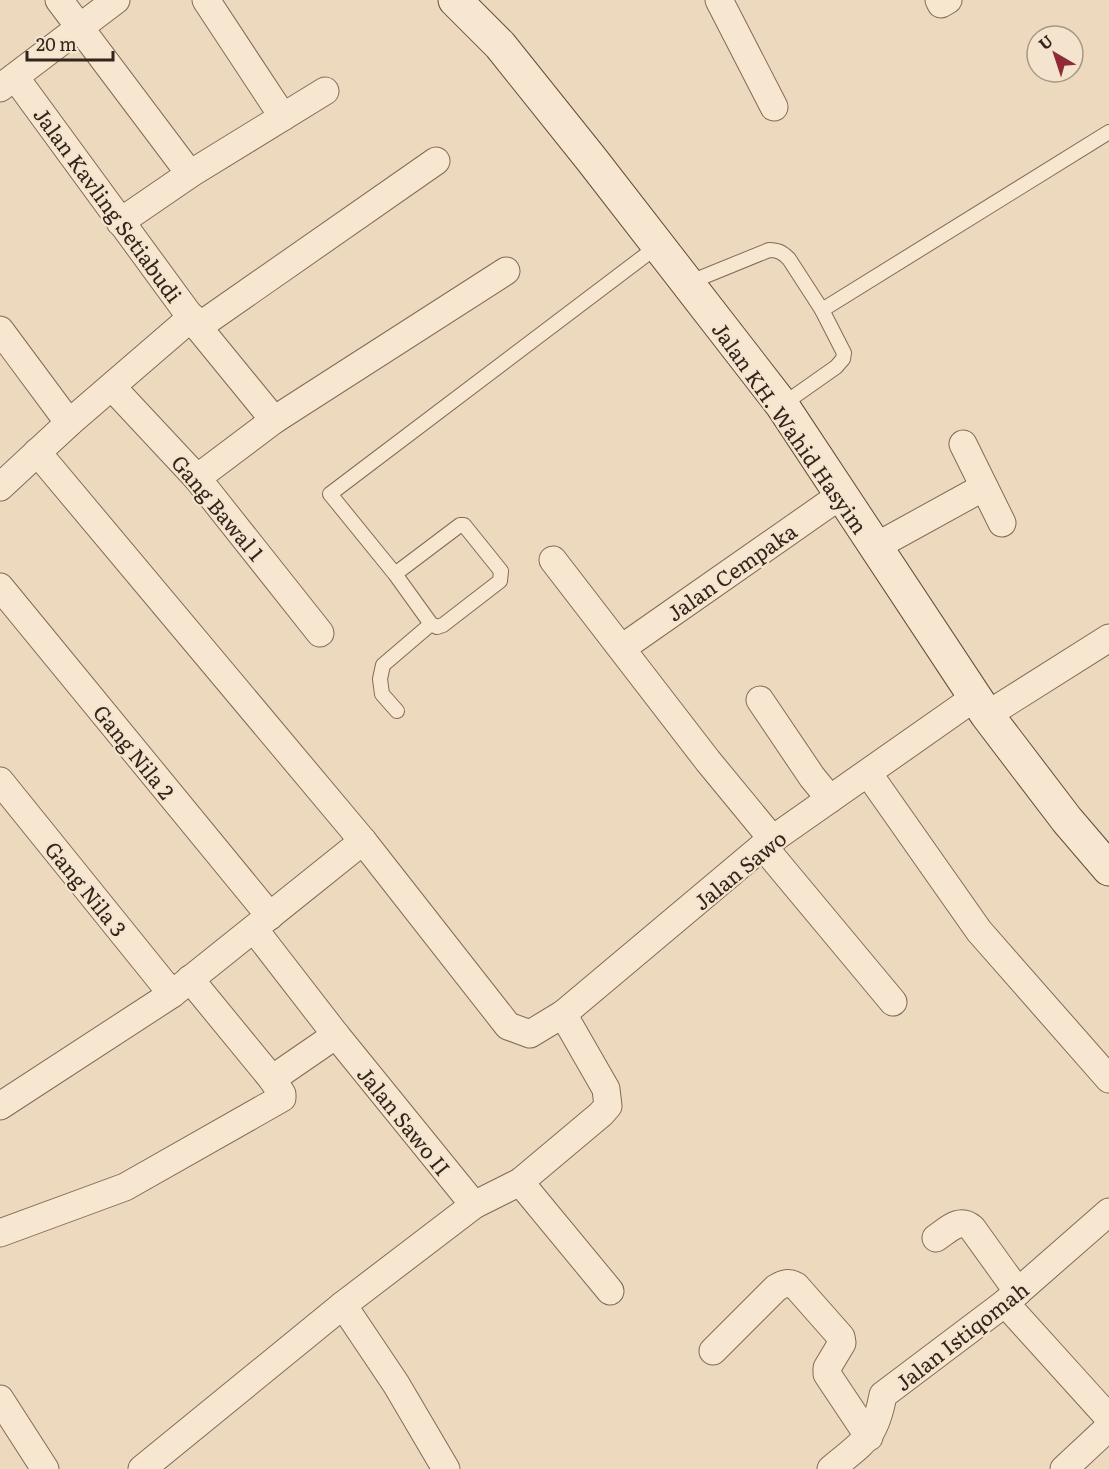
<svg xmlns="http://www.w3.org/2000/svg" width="1109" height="1469" viewBox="0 0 1109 1469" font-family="Literata,serif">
	<rect width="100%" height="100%" fill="#ecd9be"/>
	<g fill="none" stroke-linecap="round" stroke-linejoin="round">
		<g stroke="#836a58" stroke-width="16">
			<g id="lane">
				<path d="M 688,283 L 769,250 C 778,250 782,252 789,259 L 822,310 L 844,353 L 843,359 L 836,367 L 782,405"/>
				<path d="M 822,310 L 1109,132"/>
				<path d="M 395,574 L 460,525 L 464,525 L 501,571 L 500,581 L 443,625 L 437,627 L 431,624 L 395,574 L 330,494 L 659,245"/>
				<path d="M 397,711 L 382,694 L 380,679 L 383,665 L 431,624"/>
			</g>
		</g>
		<g stroke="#836a58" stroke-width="29">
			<g id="street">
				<path d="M 59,0 L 190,174"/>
				<path d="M 206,0 L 283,117"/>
				<path d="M 719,0 L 774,107"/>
				<path d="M 939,0 L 941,4 L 948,0"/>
				<path d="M 15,77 L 198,327 L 274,420"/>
				<path d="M 0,88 L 116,0"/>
				<path d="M 120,222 L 190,174 L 325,91"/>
				<path d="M 198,327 L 436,161"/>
				<path d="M 0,330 L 69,423"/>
				<path d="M 112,387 L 197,478 L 320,633"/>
				<path d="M 963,444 L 1002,523"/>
				<path d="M 37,452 L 363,841 L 508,1026 L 530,1034 L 563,1014 L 763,846 L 974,698"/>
				<path d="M 197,478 L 274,420 L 506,271"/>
				<path d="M 0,487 L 69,423 L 192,317"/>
				<path d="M 875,547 L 984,487"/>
				<path d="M 553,560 L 708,761 L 773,840"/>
				<path d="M 0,587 L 270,916"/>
				<path d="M 622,648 L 841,495"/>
				<path d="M 760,700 L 812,777 L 830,799"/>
				<path d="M 987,715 L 1109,638"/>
				<path d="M 868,773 L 979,931 L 1109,1079"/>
				<path d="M 0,781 L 172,994"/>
				<path d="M 763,846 L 893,1002"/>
				<path d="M 254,929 L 336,1035 L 474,1205"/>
				<path d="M 272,1079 L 336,1035"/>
				<path d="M 0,1106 L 172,994 L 363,841"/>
				<path d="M 520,1182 L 610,1291"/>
				<path d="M 0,1233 L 125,1187 L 282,1098 L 282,1094 L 272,1079 L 190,979"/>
				<path d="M 936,1238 C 948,1230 959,1217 972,1228 L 1018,1292"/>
				<path d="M 1005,1303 L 1109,1418"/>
				<path d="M 343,1305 L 396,1384 L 446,1469"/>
				<path d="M 713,1351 L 776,1288 C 784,1283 789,1282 796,1286 L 841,1337 L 842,1343 L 827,1368 L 827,1374 L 869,1437"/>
				<path d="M 0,1399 L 45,1469"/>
				<path d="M 142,1469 L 343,1305 L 474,1205 L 520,1182 L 601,1114 L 608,1106 L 606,1089 L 563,1014"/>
				<path d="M 831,1469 C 863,1442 875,1439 883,1395 L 1005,1303 L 1109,1212"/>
				<path d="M 1064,1469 L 1109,1427"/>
			</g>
		</g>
		<g stroke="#654b3b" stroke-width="35">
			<path id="secondary" d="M 455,0 L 500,45 L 592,160 L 782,405 L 987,715 L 1067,820 L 1109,869"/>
		</g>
		<use href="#lane" stroke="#f7e7d1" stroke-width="14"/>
		<use href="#street" stroke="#f7e7d1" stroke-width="27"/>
		<use href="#secondary" stroke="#f7e7d1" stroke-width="33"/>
	</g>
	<g text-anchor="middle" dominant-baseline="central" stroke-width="4.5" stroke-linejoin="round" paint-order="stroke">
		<g font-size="21" fill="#33241c" stroke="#f4e4cd">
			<text transform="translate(109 204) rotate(54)">Jalan Kavling Setiabudi</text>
			<text transform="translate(791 427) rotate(55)">Jalan KH. Wahid Hasyim</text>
			<text transform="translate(219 507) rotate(50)">Gang Bawal 1</text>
			<text transform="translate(731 571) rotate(-35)">Jalan Cempaka</text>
			<text transform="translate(135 751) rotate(51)">Gang Nila 2</text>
			<text transform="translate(739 869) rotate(-39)">Jalan Sawo</text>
			<text transform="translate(87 888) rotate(51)">Gang Nila 3</text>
			<text transform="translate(405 1120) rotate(51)">Jalan Sawo II</text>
			<text transform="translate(961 1335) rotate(-38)">Jalan Istiqomah</text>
		</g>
	</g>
	<g transform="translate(1055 54) rotate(321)"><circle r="28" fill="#f4e4cd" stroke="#a79786" stroke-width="1.5"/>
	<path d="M0-4.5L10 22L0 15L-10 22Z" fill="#902a37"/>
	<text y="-9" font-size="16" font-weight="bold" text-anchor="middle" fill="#33241c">U</text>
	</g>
	<path d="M27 51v9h86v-9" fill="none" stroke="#33241c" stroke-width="3"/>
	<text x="36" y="51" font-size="18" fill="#33241c" stroke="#f4e4cd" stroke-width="4.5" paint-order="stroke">20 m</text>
</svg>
